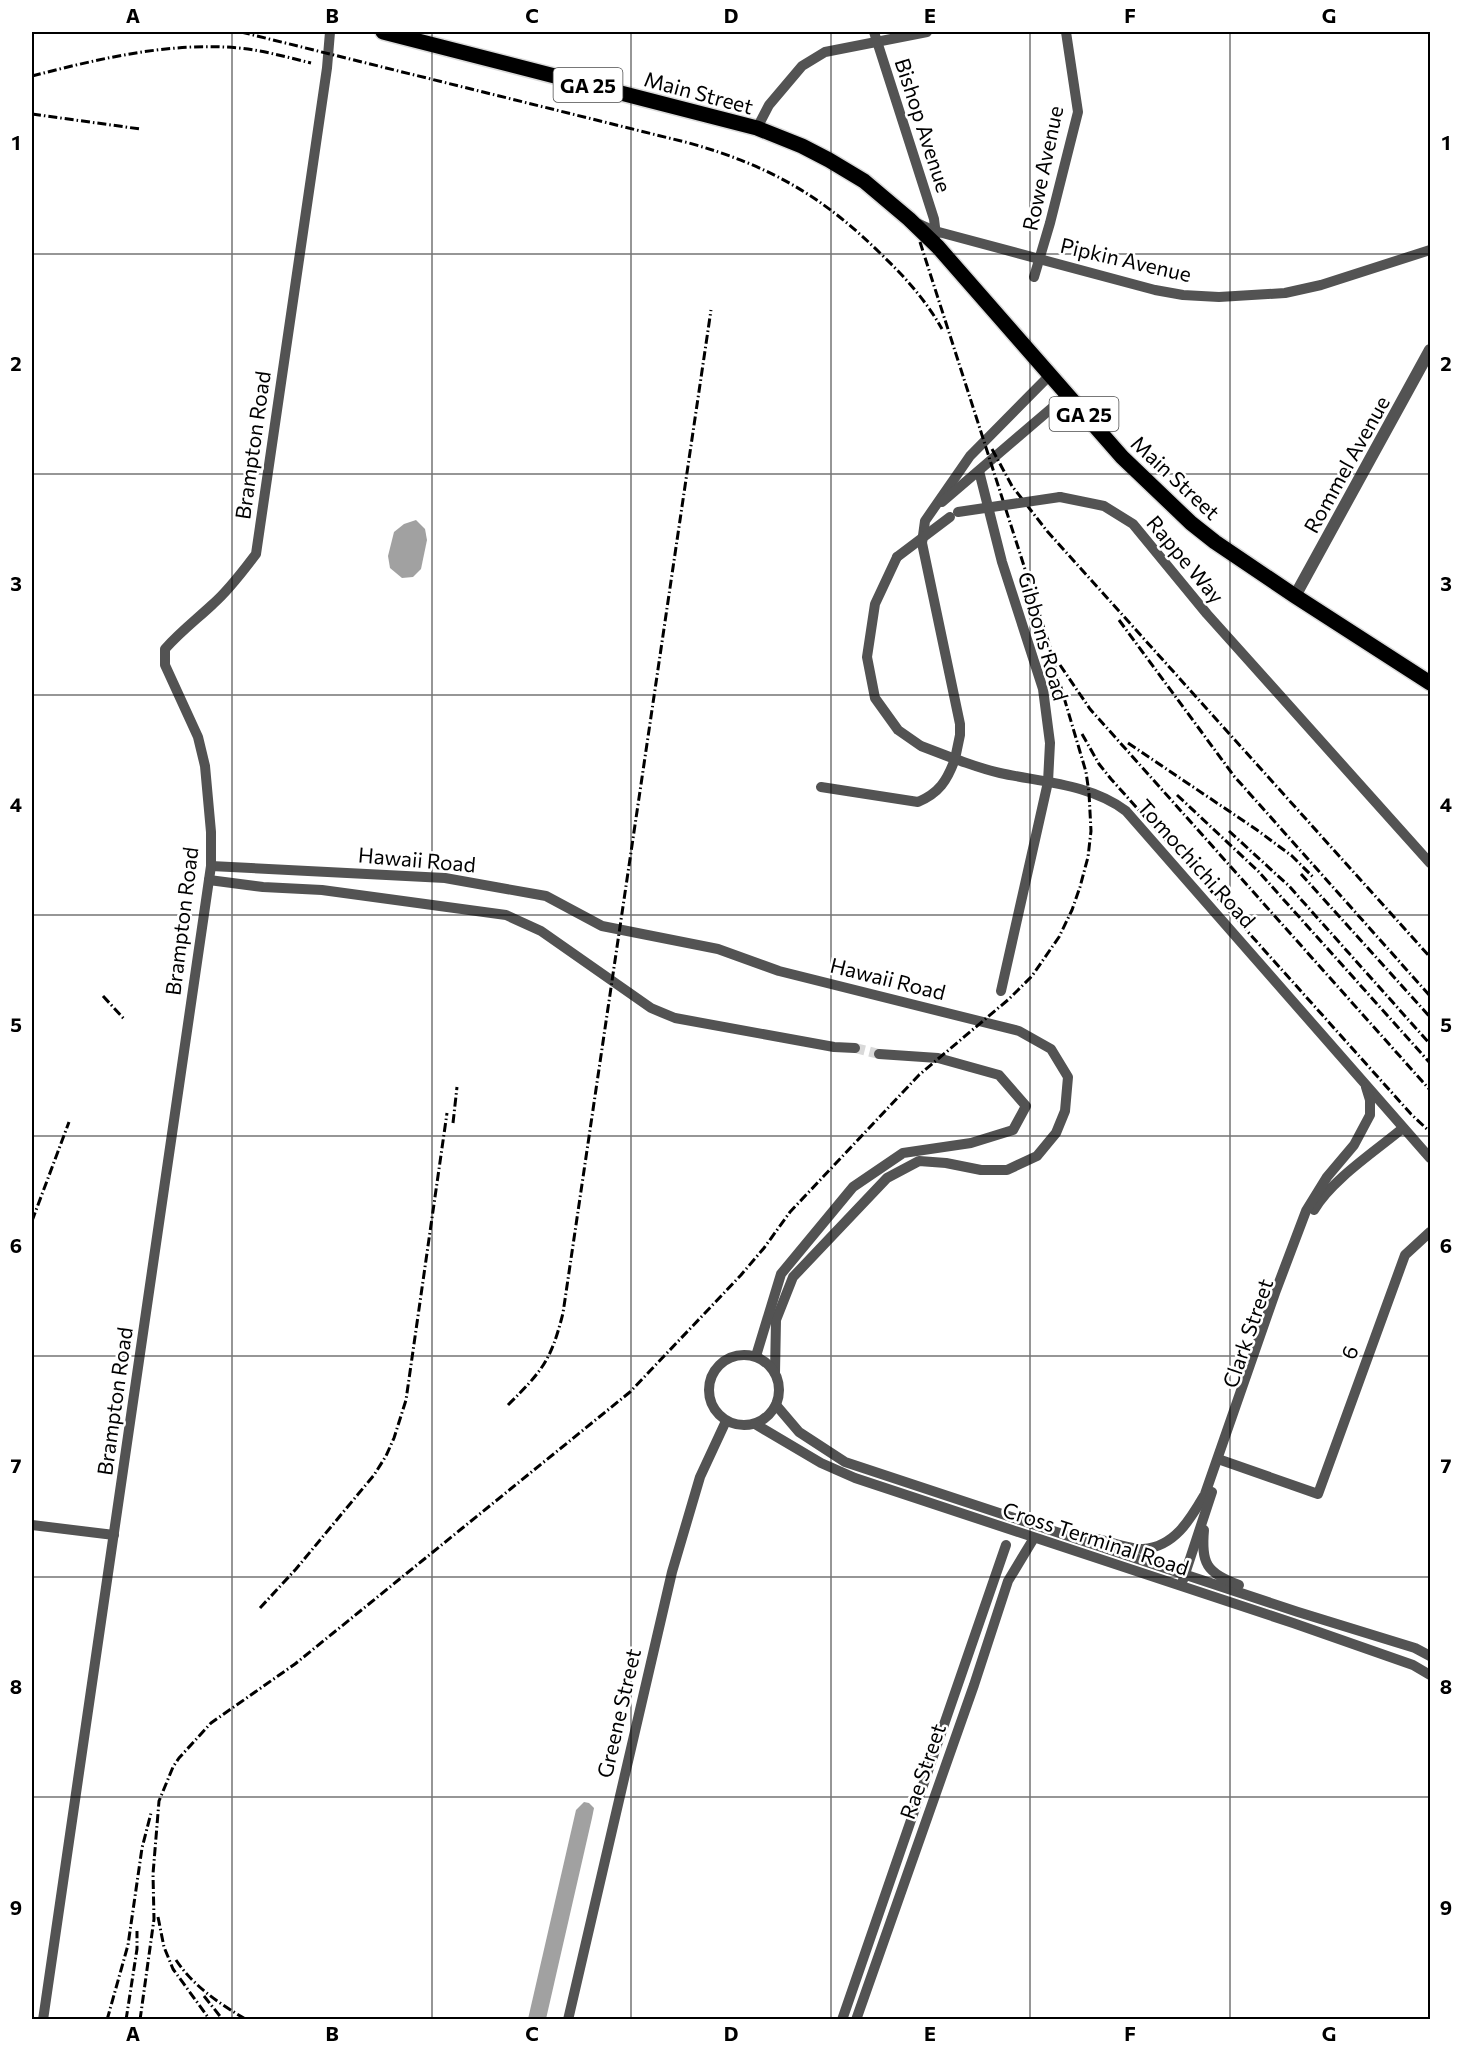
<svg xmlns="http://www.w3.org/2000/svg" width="1462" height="2051" viewBox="0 0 1462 2051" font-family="Commissioner,sans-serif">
	<rect width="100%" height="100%" fill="#fff"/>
	<g fill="#a1a1a1">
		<path d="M 416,520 L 425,529 L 427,540 L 421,569 L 413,577 L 402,578 L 390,568 L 388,556 L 394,532 L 404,524 Z"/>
		<path d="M 584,1802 L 589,1803 L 594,1808 L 592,1818 L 546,2019 L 528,2019 L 576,1810 Z"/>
	</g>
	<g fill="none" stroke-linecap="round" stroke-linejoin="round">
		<path stroke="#d9d9d9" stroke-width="10" stroke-dasharray="10 5" stroke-linecap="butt" d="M 855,1048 L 879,1054"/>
		<g stroke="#dbdbdb" stroke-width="18">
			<path id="primary" d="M 383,32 L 757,128 L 802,146 L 829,160 L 864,181 L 909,219 L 938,247 L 1122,457 L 1191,523 L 1215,542 L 1295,596 L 1430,683"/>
		</g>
		<g stroke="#535353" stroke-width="10">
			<path d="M 874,32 L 934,219 L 936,235"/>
			<path d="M 757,128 L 769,105 L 802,66 L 825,52 L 927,32"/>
			<path d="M 919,224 L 935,231 L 1155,290 L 1183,295 L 1219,297 L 1285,293 L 1321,285 L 1430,250"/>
			<path d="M 1034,277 L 1050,223 L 1078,112 L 1066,32"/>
			<path d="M 1050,375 L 970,456 L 925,521 L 922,543 L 960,724 L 960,735 L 955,759 C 970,764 985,770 1000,773 C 1041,782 1091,784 1126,811 L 1430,1158"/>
			<path d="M 979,471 L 1002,562 L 1043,689 L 1050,743 L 1048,782 L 1001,991"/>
			<path d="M 1060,497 L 1104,506 L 1133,524 L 1207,614 L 1430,863"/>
			<path d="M 942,502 L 1067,395"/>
			<path d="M 821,787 L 918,802 C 939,793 947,781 955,759 L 921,746 L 898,730 L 875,698 L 867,657 L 875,604 L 897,557"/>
			<path d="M 211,866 L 445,878 L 546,896 L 602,926 L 718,949 L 779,971 L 1019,1031 L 1051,1049 L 1068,1077 L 1065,1111 L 1056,1133 L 1037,1156 L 1007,1170 L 981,1170 L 946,1163 L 919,1161 L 887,1178 L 793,1277 L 776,1320 L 775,1373"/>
			<path d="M 209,880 L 263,887 L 322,890 L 506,915 L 541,931 L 651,1008 L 675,1018 L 834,1047 L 855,1048"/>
			<path d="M 1314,1210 C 1331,1180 1377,1150 1403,1128"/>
			<circle cx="744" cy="1390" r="35"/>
			<path d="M 756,1356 L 781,1274 L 853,1187 L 903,1153 L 971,1143 L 1013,1130 L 1026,1106 L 999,1075 L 938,1058 L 879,1054"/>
			<path d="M 776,1405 L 799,1432 L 845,1462 L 1298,1612 L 1415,1648 L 1430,1656"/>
			<path d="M 755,1424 L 821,1463 L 855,1478 L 1293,1623 L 1413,1665 L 1430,1675"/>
			<path d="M 1218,1459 L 1318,1494 L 1405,1255 L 1430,1232"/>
			<path d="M 32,1525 L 114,1535"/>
			<path d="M 1204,1530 C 1201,1563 1206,1573 1239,1585"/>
			<path d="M 1092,1538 C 1105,1540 1132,1550 1143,1549 C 1175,1547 1191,1518 1205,1494 L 1275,1293 L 1306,1211 L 1327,1177 L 1354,1145 L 1370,1115 L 1370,1100 L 1366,1087"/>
			<path d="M 1183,1580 L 1212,1492"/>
			<path d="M 43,2020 L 211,866 L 211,832 L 205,766 L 198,737 L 165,665 L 165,649 C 180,632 197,619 213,604 C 230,589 243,571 256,554 L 327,68 L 330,32"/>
			<path d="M 568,2020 L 672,1572 L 700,1477 L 726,1421"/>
			<path d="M 842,2020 L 1006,1545"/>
			<path d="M 856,2020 L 974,1685 L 1008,1581 L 1034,1538"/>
		</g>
		<path stroke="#535353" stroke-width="12" d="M 1295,596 L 1430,350"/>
		<use href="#primary" stroke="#000" stroke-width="15"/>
		<g stroke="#000" stroke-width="3" stroke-dasharray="9 3 1.5 3" stroke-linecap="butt">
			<path d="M 241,32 L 689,143 C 771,166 824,197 884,257 C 906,278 927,302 942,329"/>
			<path d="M 32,76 C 94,60 160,44 225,47 C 254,48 283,56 311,63"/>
			<path d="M 32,114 L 140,129"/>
			<path d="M 920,242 L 1050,647"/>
			<path d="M 992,449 L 1012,486 L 1047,531 L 1430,957"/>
			<path d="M 1119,620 L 1234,776 L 1430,996"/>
			<path d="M 1060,665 L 1090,709 L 1430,1090"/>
			<path d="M 1082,734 L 1099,764 L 1111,779 L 1411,1114 L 1430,1132"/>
			<path d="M 1128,743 L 1257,830 L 1292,856 L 1314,878"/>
			<path d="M 1177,795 L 1258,871 L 1430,1063"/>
			<path d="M 1229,831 L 1289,886 L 1430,1044"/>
			<path d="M 1301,874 L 1430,1017"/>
			<path d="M 103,996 L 125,1020"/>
			<path d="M 453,1123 L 457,1087"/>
			<path d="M 32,1221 L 69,1122"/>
			<path d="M 508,1405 C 542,1371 551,1361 563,1313 L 711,310"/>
			<path d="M 260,1608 L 296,1569 L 374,1475 L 386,1456 L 394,1438 L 406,1400 L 447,1113"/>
			<path d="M 158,1917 L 164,1947 L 173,1969 L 210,2020"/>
			<path d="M 176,1960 C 194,1987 220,2004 247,2020"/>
			<path d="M 204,1996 L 223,2020"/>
			<path d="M 107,2020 L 128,1945 L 142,1848 L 151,1813"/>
			<path d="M 126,2020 L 137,1949 L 137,1931"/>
			<path d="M 140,2020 L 154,1919 L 153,1874 L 159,1801 L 173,1767 L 179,1758 L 211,1723 L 295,1664 L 630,1392 L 741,1275 L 764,1248 L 790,1212 L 919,1075 L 1009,999 L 1032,976 L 1059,937 L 1072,910 L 1080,887 L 1088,857 L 1091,831 L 1089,793 L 1086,772 L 1047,640"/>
		</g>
		<g stroke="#535353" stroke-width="10">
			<path d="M 958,512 L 1060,497"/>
			<path d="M 897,557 L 950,517"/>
		</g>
	</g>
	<path fill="none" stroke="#000" stroke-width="1.5" stroke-opacity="0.55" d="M 232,32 L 232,2020M 432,32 L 432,2020M 631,32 L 631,2020M 831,32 L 831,2020M 1030,32 L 1030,2020M 1230,32 L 1230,2020M 32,254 L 1430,254M 32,474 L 1430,474M 32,695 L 1430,695M 32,915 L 1430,915M 32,1136 L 1430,1136M 32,1356 L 1430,1356M 32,1577 L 1430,1577M 32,1797 L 1430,1797"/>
	<g text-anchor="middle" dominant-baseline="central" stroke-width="5" stroke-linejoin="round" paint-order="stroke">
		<g fill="#fff" stroke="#4c4c4c" stroke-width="1.5">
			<rect x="553.5" y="68" width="69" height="34" rx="4.5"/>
			<rect x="1049.5" y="397" width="69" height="34" rx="4.5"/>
		</g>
		<g font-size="20" font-weight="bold" fill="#000">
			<text x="588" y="85">GA 25</text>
			<text x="1084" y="414">GA 25</text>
		</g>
		<g font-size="21" fill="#000" stroke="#fff">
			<text transform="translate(699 92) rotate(15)">Main Street</text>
			<text transform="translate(924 125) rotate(72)">Bishop Avenue</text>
			<text transform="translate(1042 168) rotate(-78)">Rowe Avenue</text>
			<text transform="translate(1126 259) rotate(13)">Pipkin Avenue</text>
			<text transform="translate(252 445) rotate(-82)">Brampton Road</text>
			<text transform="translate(1346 464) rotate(-61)">Rommel Avenue</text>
			<text transform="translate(1176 477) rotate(43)">Main Street</text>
			<text transform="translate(1186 559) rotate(50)">Rappe Way</text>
			<text transform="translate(1044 636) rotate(74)">Gibbons Road</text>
			<text transform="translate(417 859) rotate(5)">Hawaii Road</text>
			<text transform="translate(1197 863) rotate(48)">Tomochichi Road</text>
			<text transform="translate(181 921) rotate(-83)">Brampton Road</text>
			<text transform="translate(888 978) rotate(14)">Hawaii Road</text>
			<text transform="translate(1247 1333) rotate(-71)">Clark Street</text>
			<text transform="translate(1349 1352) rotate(-70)">6</text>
			<text transform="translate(114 1401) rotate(-82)">Brampton Road</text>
			<text transform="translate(1096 1538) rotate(18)">Cross Terminal Road</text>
			<text transform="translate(618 1713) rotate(-77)">Greene Street</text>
			<text transform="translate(922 1771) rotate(-71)">Rae Street</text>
		</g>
	</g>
	<rect width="1462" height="2051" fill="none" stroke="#ffffff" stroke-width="66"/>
	<rect x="33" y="33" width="1396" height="1985" fill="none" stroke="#000" stroke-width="2"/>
	<g font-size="20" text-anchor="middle" font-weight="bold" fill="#000">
		<text x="133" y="23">A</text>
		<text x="332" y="23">B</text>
		<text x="532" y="23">C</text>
		<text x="731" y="23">D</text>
		<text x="930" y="23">E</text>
		<text x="1130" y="23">F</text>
		<text x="1329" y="23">G</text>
		<text x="16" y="150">1</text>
		<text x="1446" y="150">1</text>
		<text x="16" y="371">2</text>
		<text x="1446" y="371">2</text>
		<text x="16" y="591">3</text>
		<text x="1446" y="591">3</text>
		<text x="16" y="812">4</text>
		<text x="1446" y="812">4</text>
		<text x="16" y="1032">5</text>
		<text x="1446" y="1032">5</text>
		<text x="16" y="1253">6</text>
		<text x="1446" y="1253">6</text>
		<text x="16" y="1473">7</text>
		<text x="1446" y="1473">7</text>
		<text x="16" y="1694">8</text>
		<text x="1446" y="1694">8</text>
		<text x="16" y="1915">9</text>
		<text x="1446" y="1915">9</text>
		<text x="133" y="2041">A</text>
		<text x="332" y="2041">B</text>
		<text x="532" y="2041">C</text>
		<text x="731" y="2041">D</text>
		<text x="930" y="2041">E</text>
		<text x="1130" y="2041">F</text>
		<text x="1329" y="2041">G</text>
	</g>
</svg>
